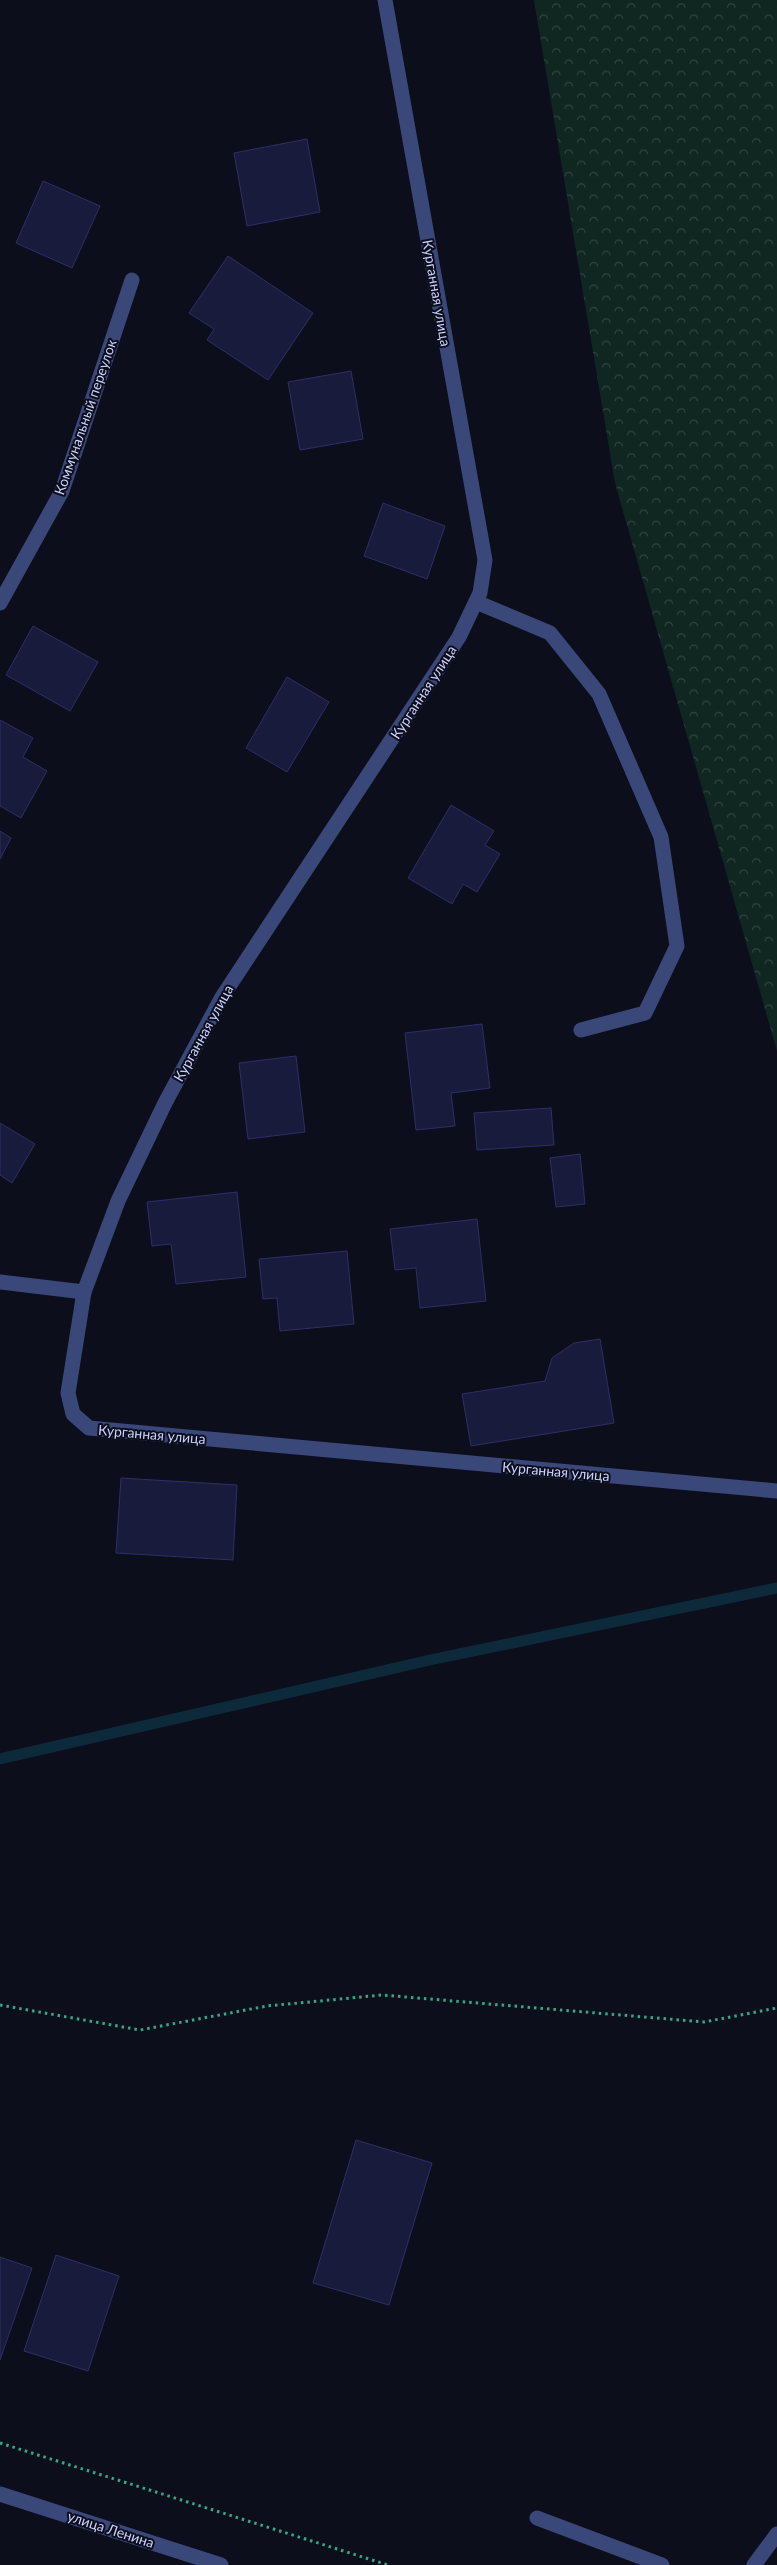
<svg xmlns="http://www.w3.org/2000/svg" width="777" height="2565" viewBox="0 0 777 2565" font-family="Lato,sans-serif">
	<defs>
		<pattern id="forest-crowns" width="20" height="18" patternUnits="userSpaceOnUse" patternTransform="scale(1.25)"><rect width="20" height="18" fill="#102620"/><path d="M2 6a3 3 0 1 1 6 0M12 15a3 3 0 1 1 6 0" fill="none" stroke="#314441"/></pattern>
	</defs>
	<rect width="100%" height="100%" fill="#0c0e1c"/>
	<path fill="url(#forest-crowns)" d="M 534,0 L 777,0 L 777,1051 L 615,483 Z"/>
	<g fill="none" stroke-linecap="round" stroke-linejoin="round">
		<path stroke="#0d2a3b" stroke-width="11" d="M 0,1759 L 430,1660 L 777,1588"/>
	</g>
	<g fill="#191b3c" stroke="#2d2f67">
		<path d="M 307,139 L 320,212 L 247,226 L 234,153 Z"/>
		<path d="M 43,181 L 100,206 L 72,268 L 16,243 Z"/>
		<path d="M 228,256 L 313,313 L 268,380 L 207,340 L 214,329 L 189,313 Z"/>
		<path d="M 351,371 L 363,439 L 300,450 L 288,382 Z"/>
		<path d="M 383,503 L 445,526 L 427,579 L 364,556 Z"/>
		<path d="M 33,626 L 98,662 L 70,711 L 6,675 Z"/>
		<path d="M 287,677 L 329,702 L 287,772 L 246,748 Z"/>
		<path d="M 0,720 L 33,738 L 23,757 L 47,771 L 21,818 L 0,806 Z"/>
		<path d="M 451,805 L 494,831 L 485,845 L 500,854 L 477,892 L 463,884 L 452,904 L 408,878 Z"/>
		<path d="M 0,831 L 11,838 L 0,859 Z"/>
		<path d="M 482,1024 L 490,1088 L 451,1093 L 455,1126 L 416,1130 L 405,1033 Z"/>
		<path d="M 296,1056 L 305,1132 L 248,1139 L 239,1063 Z"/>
		<path d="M 551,1108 L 554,1145 L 477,1150 L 474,1113 Z"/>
		<path d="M 0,1123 L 35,1144 L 12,1183 L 0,1175 Z"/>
		<path d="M 580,1154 L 585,1204 L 556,1207 L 550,1158 Z"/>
		<path d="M 237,1192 L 246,1277 L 176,1284 L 171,1244 L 152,1246 L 147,1202 Z"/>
		<path d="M 477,1219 L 486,1301 L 420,1308 L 416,1268 L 395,1270 L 390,1229 Z"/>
		<path d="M 347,1251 L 354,1324 L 280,1331 L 277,1298 L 263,1299 L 259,1259 Z"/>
		<path d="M 600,1339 L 614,1423 L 471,1446 L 462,1394 L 545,1381 L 552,1358 L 574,1343 Z"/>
		<path d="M 121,1478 L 237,1485 L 233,1560 L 116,1553 Z"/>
		<path d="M 356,2140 L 432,2163 L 389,2305 L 313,2283 Z"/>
		<path d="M 56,2255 L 119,2276 L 88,2371 L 24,2351 Z"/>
		<path d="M 0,2257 L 32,2268 L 0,2360 Z"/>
	</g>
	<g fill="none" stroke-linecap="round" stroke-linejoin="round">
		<g stroke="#33a884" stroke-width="3" stroke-dasharray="2.5 4" stroke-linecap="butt">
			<path d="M 0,2005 L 140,2030 L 267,2006 L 382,1995 L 704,2022 L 777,2008"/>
			<path d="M 0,2443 L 388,2565"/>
		</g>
		<g stroke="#3a4779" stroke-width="15">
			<path d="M 385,0 L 485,560 L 480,593 L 459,637 L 222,997 L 165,1103 L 118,1201 L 84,1292 L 68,1393 L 73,1414 L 89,1428 L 777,1491"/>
			<path d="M 476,602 L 550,633 L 599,694 L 661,837 L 677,946 L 645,1013 L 581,1030"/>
			<path d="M 0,603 L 62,491 L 132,280"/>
			<path d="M 0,1282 L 84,1292"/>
			<path d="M 0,2494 L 221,2565"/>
			<path d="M 537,2518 L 662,2565"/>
			<path d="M 754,2565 L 777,2534"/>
		</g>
	</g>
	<g text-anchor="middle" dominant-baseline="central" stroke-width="4" stroke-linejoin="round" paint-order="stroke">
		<g font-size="14" fill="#cad1fc" stroke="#0c0e1c">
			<text transform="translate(437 293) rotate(80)">Курганная улица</text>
			<text transform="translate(85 417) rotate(-71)">Коммунальный переулок</text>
			<text transform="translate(423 692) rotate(-57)">Курганная улица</text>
			<text transform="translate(203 1033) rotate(-61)">Курганная улица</text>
			<text transform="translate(152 1434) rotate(5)">Курганная улица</text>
			<text transform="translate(556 1471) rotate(5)">Курганная улица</text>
			<text transform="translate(111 2529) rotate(18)">улица Ленина</text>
		</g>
	</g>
</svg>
